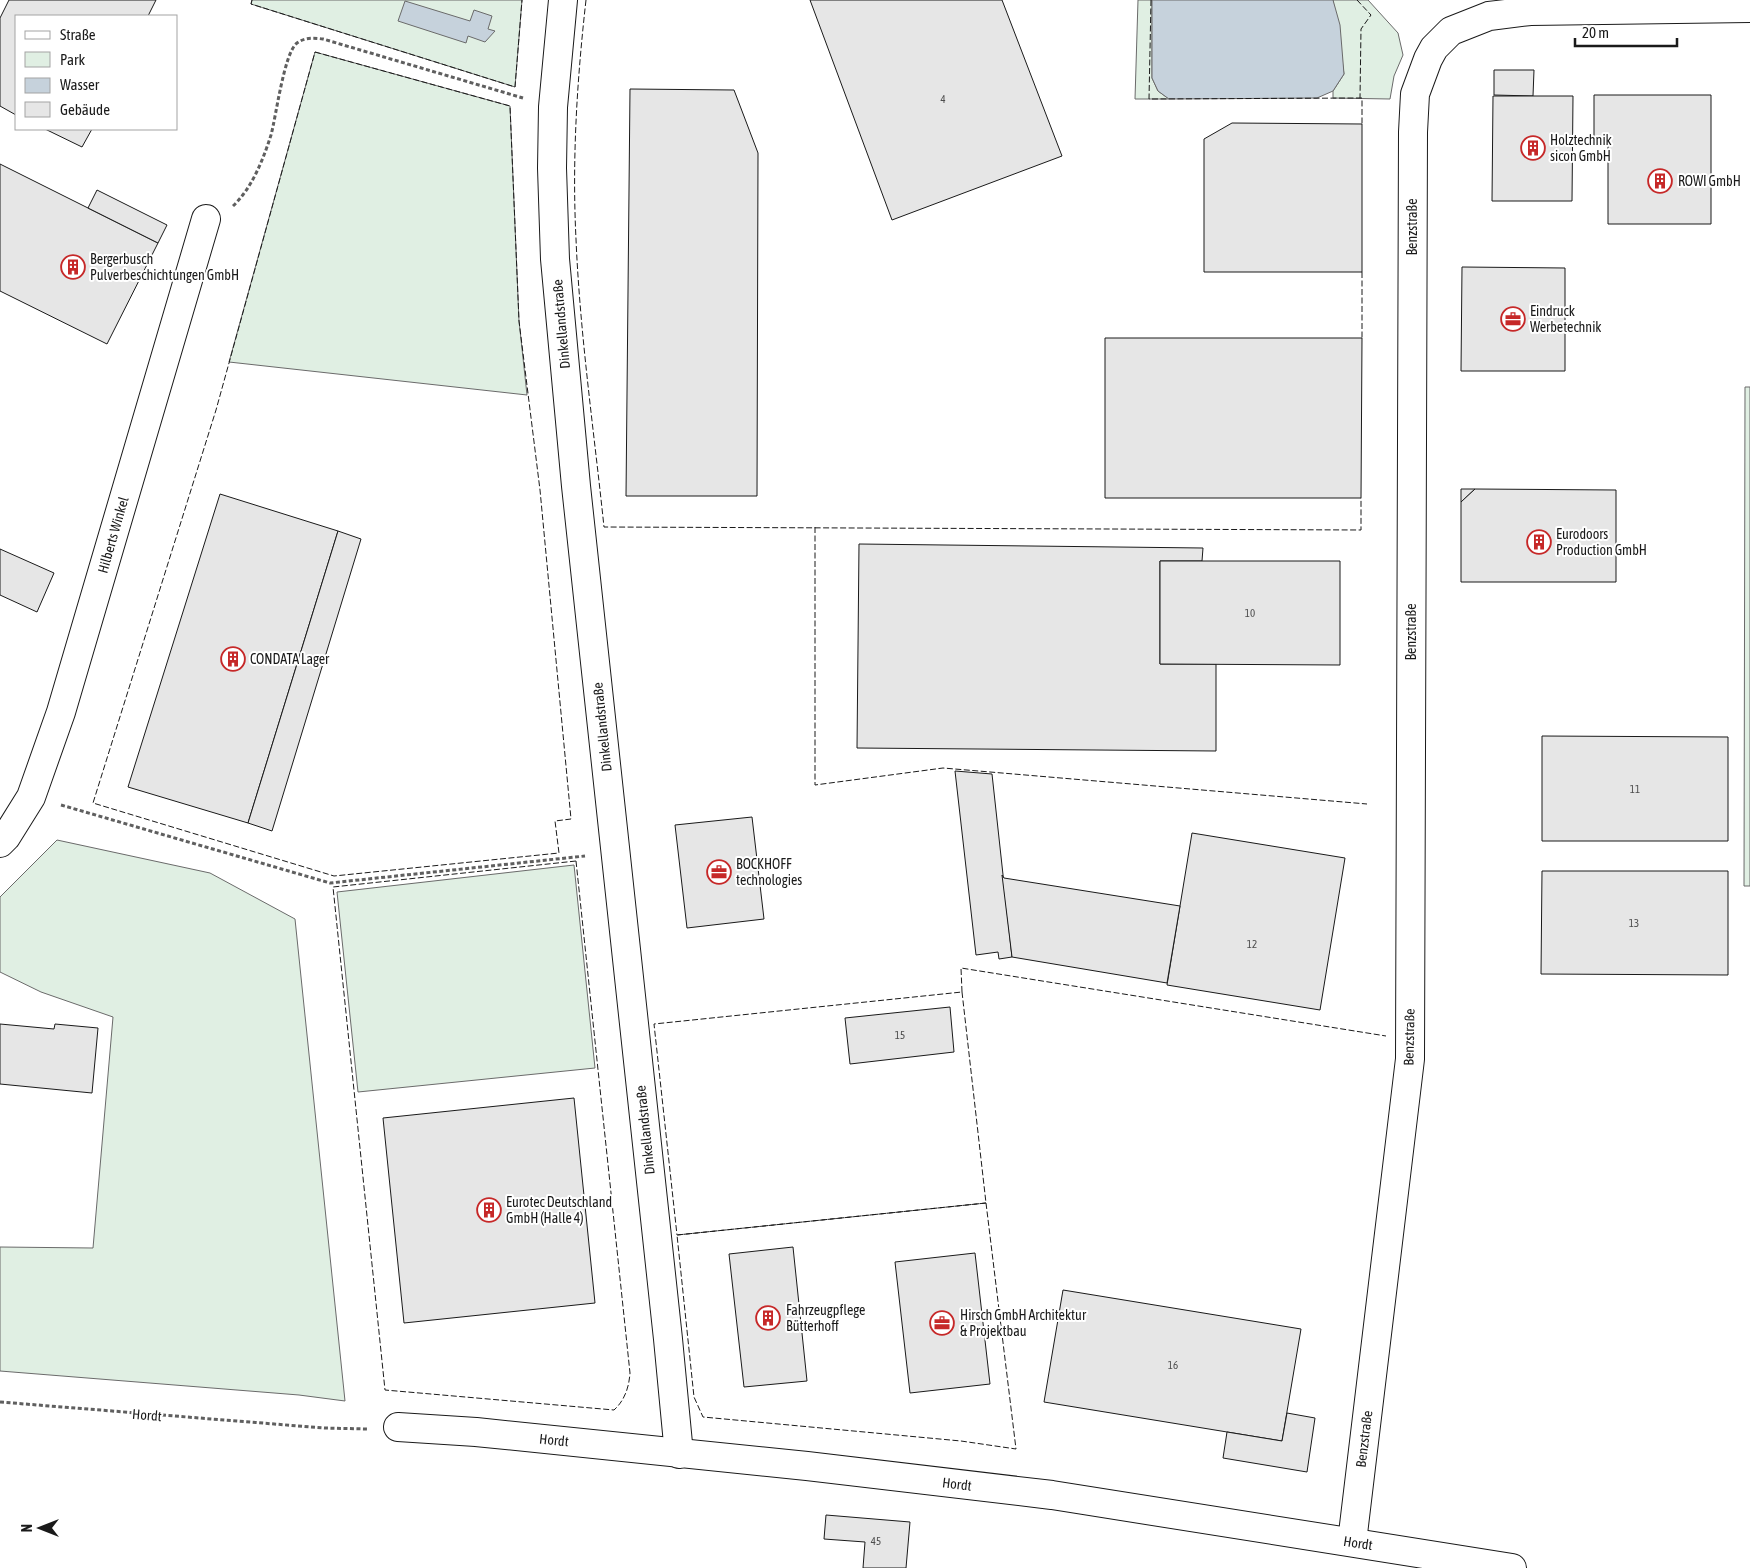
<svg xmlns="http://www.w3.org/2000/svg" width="1750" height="1568" viewBox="0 0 1750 1568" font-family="'Asap Condensed',sans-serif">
	<rect width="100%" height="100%" fill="#fff"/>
	<g fill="#e0efe3" stroke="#6a6a6a">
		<path d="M 252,0 L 522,0 L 515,87 L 251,4 Z"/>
		<path d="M 1138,0 L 1152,0 L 1152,78 L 1158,91 L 1169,99 L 1135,99 Z"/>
		<path d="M 1333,0 L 1368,0 L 1398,33 L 1403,55 L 1394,76 L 1390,99 L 1333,98 L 1333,91 L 1344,74 Z"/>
		<path d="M 315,52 L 510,106 L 519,321 L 527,395 L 229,362 Z"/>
		<path d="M 1745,387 L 1750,387 L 1750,886 L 1744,886 Z"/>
		<path d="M 57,840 L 210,873 L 295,919 L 345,1401 L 299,1395 L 0,1371 L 0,1247 L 93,1248 L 113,1017 L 41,992 L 0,972 L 0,897 Z"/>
		<path d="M 574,865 L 595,1068 L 358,1092 L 337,892 Z"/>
	</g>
	<g fill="#c6d2dc" stroke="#6a6a6a">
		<path d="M 1152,0 L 1333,0 L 1340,25 L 1344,74 L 1333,91 L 1317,98 L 1169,99 L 1158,91 L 1152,78 Z"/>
		<path d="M 405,1 L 470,21 L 474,10 L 492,16 L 488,29 L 495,31 L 485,42 L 468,36 L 466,43 L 398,21 Z"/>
	</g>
	<g fill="#e6e6e6" stroke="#1a1a1a">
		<path d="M 9,0 L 156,0 L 148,16 L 16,16 L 16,115 L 0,106 L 0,18 Z"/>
		<path d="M 810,0 L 1002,0 L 1062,156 L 892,220 Z"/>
		<path d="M 1494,70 L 1534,70 L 1533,96 L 1494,95 Z"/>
		<path d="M 630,89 L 734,90 L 758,153 L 757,496 L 626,496 Z"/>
		<path d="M 1594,95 L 1711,95 L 1711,224 L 1608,224 L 1608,138 L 1594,137 Z"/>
		<path d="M 1493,96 L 1573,96 L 1572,201 L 1492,201 Z"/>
		<path d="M 1232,123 L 1362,124 L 1362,272 L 1204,272 L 1204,139 Z"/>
		<path d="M 45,129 L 92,129 L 82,147 Z"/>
		<path d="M 0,164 L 158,243 L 107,344 L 0,291 Z"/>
		<path d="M 97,190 L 167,225 L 158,243 L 88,208 Z"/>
		<path d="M 1462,267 L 1565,268 L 1565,371 L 1461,371 Z"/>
		<path d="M 1105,338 L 1362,338 L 1361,498 L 1105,498 Z"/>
		<path d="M 1461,489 L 1475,489 L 1461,502 Z"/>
		<path d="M 1475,489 L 1616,490 L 1616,582 L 1461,582 L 1461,502 Z"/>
		<path d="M 220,494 L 338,531 L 248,823 L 128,787 Z"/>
		<path d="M 338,531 L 361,539 L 272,831 L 248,823 Z"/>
		<path d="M 859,544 L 1203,548 L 1202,561 L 1160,561 L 1160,664 L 1216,664 L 1216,751 L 857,748 Z"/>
		<path d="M 0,549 L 54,573 L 37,612 L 0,595 Z"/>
		<path d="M 1160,561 L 1340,561 L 1340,665 L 1160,664 Z"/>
		<path d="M 1542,736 L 1728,737 L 1728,841 L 1542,841 Z"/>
		<path d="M 955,771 L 992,774 L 1012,957 L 999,959 L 998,952 L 976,955 Z"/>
		<path d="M 752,817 L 764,919 L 687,928 L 675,825 Z"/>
		<path d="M 1192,833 L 1345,858 L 1320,1010 L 1167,985 Z"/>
		<path d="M 1542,871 L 1728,871 L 1728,975 L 1541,974 Z"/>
		<path d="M 1002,875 L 1004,878 L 1180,906 L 1167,983 L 1012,957 Z"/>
		<path d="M 950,1007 L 954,1052 L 850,1064 L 845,1018 Z"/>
		<path d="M 0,1024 L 54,1029 L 55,1024 L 98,1028 L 92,1093 L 0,1084 Z"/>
		<path d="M 574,1098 L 595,1303 L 404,1323 L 383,1118 Z"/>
		<path d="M 793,1247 L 807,1381 L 744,1387 L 729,1254 Z"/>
		<path d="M 975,1253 L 990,1384 L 910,1393 L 895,1262 Z"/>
		<path d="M 1063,1290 L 1301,1329 L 1282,1441 L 1044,1402 Z"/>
		<path d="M 1287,1413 L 1315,1418 L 1307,1472 L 1223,1458 L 1227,1432 L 1282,1441 Z"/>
		<path d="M 826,1515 L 910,1522 L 906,1568 L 863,1568 L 865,1542 L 824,1539 Z"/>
	</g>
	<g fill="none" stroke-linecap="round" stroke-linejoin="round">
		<g stroke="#1a1a1a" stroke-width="30">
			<g id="street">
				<path d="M 563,0 L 553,107 L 552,168 L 555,259 L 576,486 L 668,1339 L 679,1454"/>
				<path d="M 0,843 L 6,837 L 31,797 L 61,712 L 206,219"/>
				<path d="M 398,1427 L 476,1432 L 807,1466 L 1052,1495 L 1512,1568"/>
				<path d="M 1352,1542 L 1410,1059 L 1413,132 L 1415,94 L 1428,59 L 1434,48 L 1451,31 L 1489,16 L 1530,11 L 1750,8"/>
			</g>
		</g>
		<g stroke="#5f5f5f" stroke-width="3" stroke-dasharray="4 2.5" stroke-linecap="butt">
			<path d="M 233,206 C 252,188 263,160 271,135 C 276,117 284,53 297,43 C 305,37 315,38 323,39 L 523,98"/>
			<path d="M 61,805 L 330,883 L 585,856"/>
			<path d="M 0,1402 L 324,1428 L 368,1429"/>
		</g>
		<use href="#street" stroke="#fff" stroke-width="28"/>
		<g stroke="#1a1a1a" stroke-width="1" stroke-dasharray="6 2.5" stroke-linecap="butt">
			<path d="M 252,0 L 251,4 L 515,87 L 522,0"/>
			<path d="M 586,0 C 577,80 572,159 576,239 C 580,335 594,431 604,527 L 1361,530 L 1361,498"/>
			<path d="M 1151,0 L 1149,99 L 1362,98 L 1362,124"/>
			<path d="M 1357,0 L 1371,15 L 1361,29 L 1360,98"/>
			<path d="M 315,52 L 510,106 L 519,321 L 540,490 L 571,819 L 555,821 L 559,853 L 334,876 L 93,803 L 216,410 Z"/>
			<path d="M 1362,272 L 1362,338"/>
			<path d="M 815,527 L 815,785 L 943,768 L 1367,804"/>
			<path d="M 576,861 L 630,1373 C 629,1387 625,1400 614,1410 L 385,1390 L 333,887 Z"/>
			<path d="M 962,992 L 986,1203 L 677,1235 L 654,1024 Z"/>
			<path d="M 962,992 L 961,968 L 1386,1036"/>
			<path d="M 986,1203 L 1016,1449 L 961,1441 L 703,1417 L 694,1397 L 677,1235 Z"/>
		</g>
	</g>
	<defs>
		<g id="building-ring" transform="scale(1.25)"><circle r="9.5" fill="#fff" stroke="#c62828" stroke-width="1.5"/><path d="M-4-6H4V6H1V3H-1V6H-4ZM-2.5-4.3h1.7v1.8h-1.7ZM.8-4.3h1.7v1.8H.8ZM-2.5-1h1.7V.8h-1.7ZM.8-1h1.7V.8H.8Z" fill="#c62828"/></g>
		<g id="office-ring" transform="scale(1.25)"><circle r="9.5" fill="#fff" stroke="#c62828" stroke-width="1.5"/><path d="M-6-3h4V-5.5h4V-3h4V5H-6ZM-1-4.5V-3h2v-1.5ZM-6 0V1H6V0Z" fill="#c62828"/></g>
	</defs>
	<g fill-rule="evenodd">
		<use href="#building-ring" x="1533" y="148"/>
		<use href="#building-ring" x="1660" y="181"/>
		<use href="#building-ring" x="73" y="267"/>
		<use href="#office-ring" x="1513" y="319"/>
		<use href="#building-ring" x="1539" y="542"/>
		<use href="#building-ring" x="233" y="659"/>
		<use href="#office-ring" x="719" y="872"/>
		<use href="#building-ring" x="489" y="1210"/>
		<use href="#building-ring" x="768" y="1318"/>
		<use href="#office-ring" x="942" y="1323"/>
	</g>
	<g text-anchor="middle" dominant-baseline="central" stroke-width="4" stroke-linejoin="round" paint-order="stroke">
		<g font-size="11" fill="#4d4d4d">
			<text x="943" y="99">4</text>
			<text x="1250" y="613">10</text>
			<text x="1635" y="789">11</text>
			<text x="1634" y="923">13</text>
			<text x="1252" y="944">12</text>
			<text x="900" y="1035">15</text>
			<text x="1173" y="1365">16</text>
			<text x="876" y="1541">45</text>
		</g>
		<g font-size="14" fill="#1a1a1a" stroke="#fff" text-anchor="start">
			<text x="1550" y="140">Holztechnik<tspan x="1550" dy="16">sicon GmbH</tspan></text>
			<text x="1678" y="181">ROWI GmbH</text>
			<text x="90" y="259">Bergerbusch<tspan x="90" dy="16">Pulverbeschichtungen GmbH</tspan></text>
			<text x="1530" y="311">Eindruck<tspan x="1530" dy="16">Werbetechnik</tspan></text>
			<text x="1556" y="534">Eurodoors<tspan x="1556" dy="16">Production GmbH</tspan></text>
			<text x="250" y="659">CONDATA Lager</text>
			<text x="736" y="864">BOCKHOFF<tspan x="736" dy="16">technologies</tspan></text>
			<text x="506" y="1202">Eurotec Deutschland<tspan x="506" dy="16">GmbH (Halle 4)</tspan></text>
			<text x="786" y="1310">Fahrzeugpflege<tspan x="786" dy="16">Bütterhoff</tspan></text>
			<text x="960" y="1315">Hirsch GmbH Architektur<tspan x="960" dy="16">&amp; Projektbau</tspan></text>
		</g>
		<g font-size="14" fill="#1a1a1a" stroke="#fff">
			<text transform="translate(1412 227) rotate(-90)">Benzstraße</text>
			<text transform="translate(561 324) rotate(-95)">Dinkellandstraße</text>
			<text transform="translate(113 535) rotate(-74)">Hilberts Winkel</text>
			<text transform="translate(1411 632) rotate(-90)">Benzstraße</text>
			<text transform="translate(602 727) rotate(-96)">Dinkellandstraße</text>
			<text transform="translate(1409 1037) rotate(-89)">Benzstraße</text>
			<text transform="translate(645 1130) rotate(-96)">Dinkellandstraße</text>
			<text transform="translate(147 1415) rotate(5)">Hordt</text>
			<text transform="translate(1364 1439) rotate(-83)">Benzstraße</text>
			<text transform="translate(554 1440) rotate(6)">Hordt</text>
			<text transform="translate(957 1484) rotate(7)">Hordt</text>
			<text transform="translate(1358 1543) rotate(9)">Hordt</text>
		</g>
	</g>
	<rect x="15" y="15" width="162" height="115" fill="#ffffff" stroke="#a3a3a3"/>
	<rect x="25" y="31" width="25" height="8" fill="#ffffff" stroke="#a3a3a3"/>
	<text x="60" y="40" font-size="15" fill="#1a1a1a">Straße</text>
	<rect x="25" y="52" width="25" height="15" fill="#e0efe3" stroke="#a3a3a3"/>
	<text x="60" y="65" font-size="15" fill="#1a1a1a">Park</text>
	<rect x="25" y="78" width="25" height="15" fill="#c6d2dc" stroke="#a3a3a3"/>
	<text x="60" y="90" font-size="15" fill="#1a1a1a">Wasser</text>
	<rect x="25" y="102" width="25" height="15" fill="#e6e6e6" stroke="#a3a3a3"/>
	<text x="60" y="115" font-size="15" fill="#1a1a1a">Gebäude</text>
	<g transform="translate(40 1528) rotate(270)" stroke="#ffffff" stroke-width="4" paint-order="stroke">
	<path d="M0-4L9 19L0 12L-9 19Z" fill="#1a1a1a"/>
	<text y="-8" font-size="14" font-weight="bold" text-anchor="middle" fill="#1a1a1a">N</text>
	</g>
	<path d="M1575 38v8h102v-8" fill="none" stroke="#1a1a1a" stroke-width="2.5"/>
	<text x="1582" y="38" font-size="15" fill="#1a1a1a" stroke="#ffffff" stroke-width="4" paint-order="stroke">20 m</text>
</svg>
